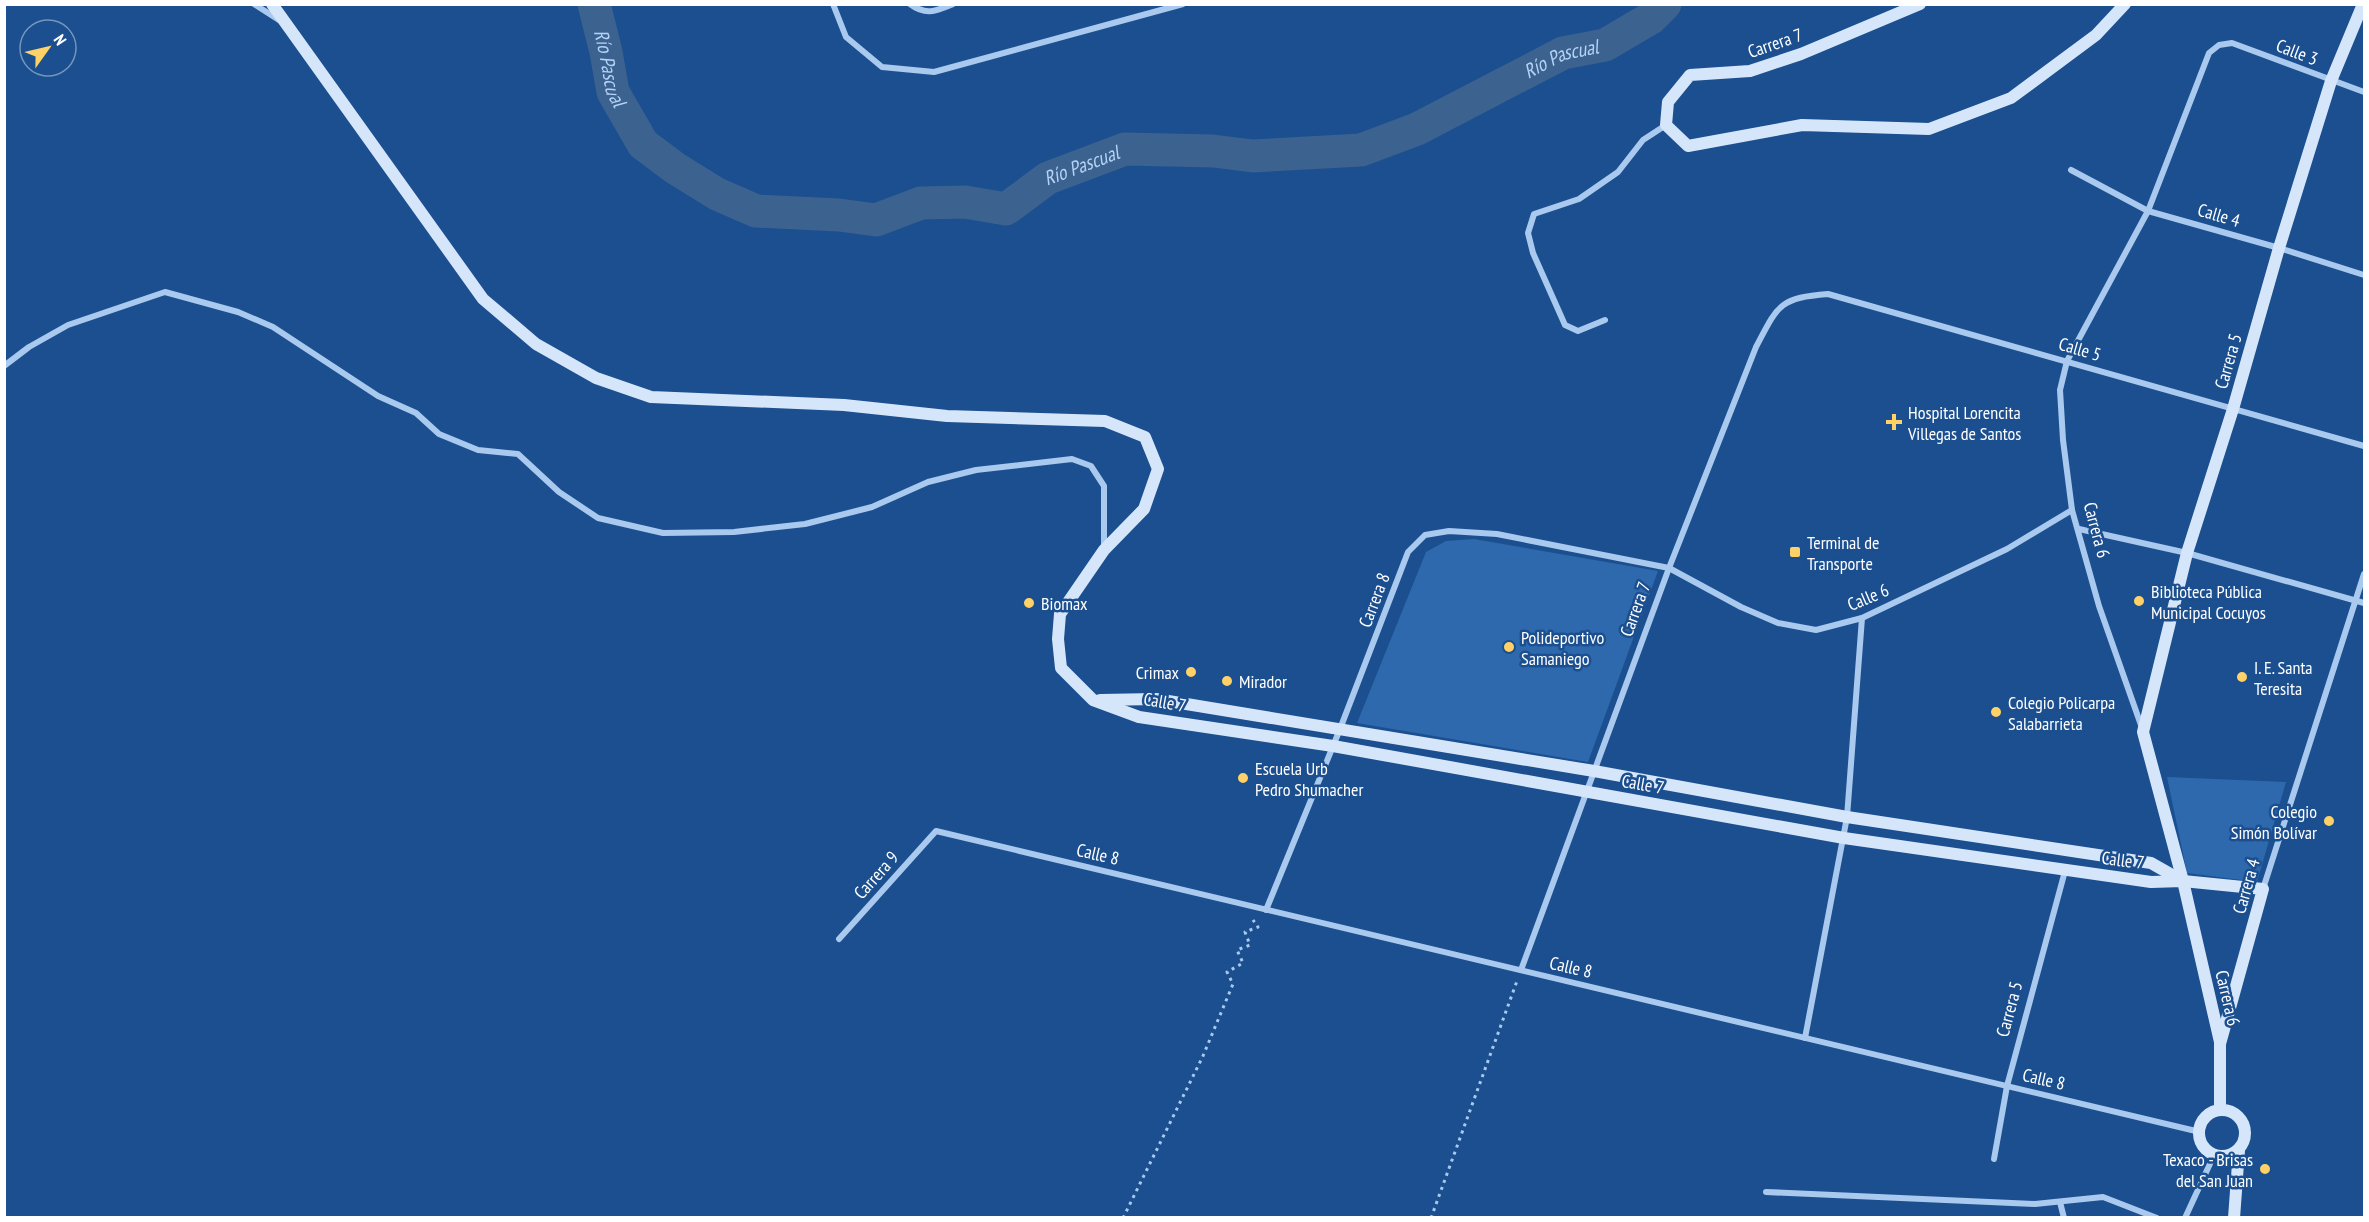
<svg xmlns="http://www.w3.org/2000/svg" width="2369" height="1222" viewBox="0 0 2369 1222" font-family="'PT Sans Narrow',sans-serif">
	<rect width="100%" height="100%" fill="#1b4f8f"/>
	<g fill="#2e69ad">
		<path d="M 1474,539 L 1658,571 L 1588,762 L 1357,723 L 1426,552 L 1446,541 Z"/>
		<path d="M 2167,777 L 2286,782 L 2257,882 L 2187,873 Z"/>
	</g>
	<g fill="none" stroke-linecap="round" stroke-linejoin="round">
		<path stroke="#3c6290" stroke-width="33" id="s1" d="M 594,4 L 606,52 L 613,92 L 643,144 L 675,168 L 717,194 L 756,211 L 839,215 L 876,220 L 921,203 L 965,202 L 1006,209 L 1048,178 L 1125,149 L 1213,151 L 1253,156 L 1361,150 L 1417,129 L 1563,53 L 1605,45 L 1651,18 L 1665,4"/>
		<g stroke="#a9c9ee" stroke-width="3" stroke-dasharray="3 4.5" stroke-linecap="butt">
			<path d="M 1123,1218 L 1203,1056 L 1233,984 L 1227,972 L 1243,963 L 1237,950 L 1250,945 L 1245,932 L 1258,927 L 1253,920"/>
			<path d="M 1431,1218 L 1517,981"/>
		</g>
		<g stroke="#a9c9ee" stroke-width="6">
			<path d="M 254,4 L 279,20"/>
			<path d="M 833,4 L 846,37 L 882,67 L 934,72 L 1183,4"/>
			<path d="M 910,4 C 926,16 936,11 953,4"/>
			<path d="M 2071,170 L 2148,211 L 2279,248 L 2364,275"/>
			<path d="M 1605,320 L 1578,331 L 1565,325 L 1533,253 L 1528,233 L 1534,214 L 1579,199 L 1618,172 L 1643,140 L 1666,125"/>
			<path d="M 4,366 L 29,347 L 68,325 L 165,292 L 238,312 L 273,327 L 378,396 L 416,413 L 439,434 L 478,450 L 518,454 L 559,492 L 598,518 L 663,533 L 734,532 L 805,524 L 872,507 L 928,482 L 976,470 L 1072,459 L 1091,466 L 1104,486 L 1104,550"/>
			<path d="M 2079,529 L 2187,553 L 2364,603"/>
			<path d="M 2142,728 L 2099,606 L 2072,510 L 2063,440 L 2060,390 L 2067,361 L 2148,211 L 2209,53 L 2219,45 L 2232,43 L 2364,92"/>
			<path d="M 2263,889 L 2364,574"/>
			<path d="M 1266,910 L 1340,729 L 1408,552 L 1425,535 L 1449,531 L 1497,534 L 1669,568 L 1741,607 L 1778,623 L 1816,630 L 1862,618 L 2007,549 L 2072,510"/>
			<path d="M 839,939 L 936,831 L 2200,1132"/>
			<path d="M 1521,970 L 1669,568 L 1756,347 C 1778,305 1779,298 1828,294 L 2364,446"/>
			<path d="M 1805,1038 L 1847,817 L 1862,618"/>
			<path d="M 1994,1159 L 2007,1086 L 2065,871"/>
			<path d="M 1766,1192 L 2035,1204 L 2103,1197 L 2157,1218"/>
			<path d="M 2060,1202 L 2064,1218"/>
			<path d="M 2185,1218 L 2214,1155"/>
		</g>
		<g stroke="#d6e6fa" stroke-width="12">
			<path d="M 272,4 L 483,299 L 536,344 L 596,378 L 651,397 L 844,405 L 947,416 L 1105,421 L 1145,437 L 1158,469 L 1144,509 L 1104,550 L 1060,614 L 1058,639 L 1061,668 L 1093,700 L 1139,717 L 1333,746 L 1844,838 L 2151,882 L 2183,881 L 2263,889 L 2220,1044 L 2220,1110"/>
			<path d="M 1920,4 L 1801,54 L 1750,71 L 1690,75 L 1668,102 L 1666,125 L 1688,146 L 1802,125 L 1929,129 L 2011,98 L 2096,35 L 2125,4"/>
			<path d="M 1100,700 L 1156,699 L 1594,771 L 1847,817 L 2151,863 L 2181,880"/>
			<path d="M 2220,1042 L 2183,881 L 2143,732 L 2187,553 L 2233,409 L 2279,248 L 2331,81 L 2363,4"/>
			<circle cx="2222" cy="1133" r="23"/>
			<path d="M 2234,1218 L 2239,1150"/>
		</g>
	</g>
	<g fill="#ffd166" stroke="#1b4f8f" stroke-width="2">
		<path d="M1891 413h6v6h6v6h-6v6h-6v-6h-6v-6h6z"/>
		<rect x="1789" y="546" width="12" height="12" rx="3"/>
		<circle cx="2139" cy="601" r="6"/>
		<circle cx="1029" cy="603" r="6"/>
		<circle cx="1509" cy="647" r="6"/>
		<circle cx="1191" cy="672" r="6"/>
		<circle cx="2242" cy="677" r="6"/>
		<circle cx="1227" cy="681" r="6"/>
		<circle cx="1996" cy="712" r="6"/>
		<circle cx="1243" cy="778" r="6"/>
		<circle cx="2329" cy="821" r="6"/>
		<circle cx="2265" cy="1169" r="6"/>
	</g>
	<g text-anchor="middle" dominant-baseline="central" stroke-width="5" stroke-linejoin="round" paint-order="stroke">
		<g font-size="18" fill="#fff" stroke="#1b4f8f">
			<text transform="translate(1775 43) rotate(-19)">Carrera 7</text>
			<text transform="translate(2297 52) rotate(21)">Calle 3</text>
			<text transform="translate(2219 215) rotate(16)">Calle 4</text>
			<text transform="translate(2080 349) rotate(16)">Calle 5</text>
			<text transform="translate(2228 361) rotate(-74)">Carrera 5</text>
			<text transform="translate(2097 530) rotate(75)">Carrera 6</text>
			<text transform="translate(1868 597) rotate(-23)">Calle 6</text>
			<text transform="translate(1374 600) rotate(-69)">Carrera 8</text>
			<text transform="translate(1635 609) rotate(-70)">Carrera 7</text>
			<text transform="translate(1165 702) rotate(10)">Calle 7</text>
			<text transform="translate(1643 784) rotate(10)">Calle 7</text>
			<text transform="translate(1098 854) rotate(13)">Calle 8</text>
			<text transform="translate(2123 860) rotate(7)">Calle 7</text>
			<text transform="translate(876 875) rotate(-48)">Carrera 9</text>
			<text transform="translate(2246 886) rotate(-74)">Carrera 4</text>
			<text transform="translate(1571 967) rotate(13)">Calle 8</text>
			<text transform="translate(2228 998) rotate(77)">Carrera 6</text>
			<text transform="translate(2009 1009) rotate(-75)">Carrera 5</text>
			<text transform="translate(2044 1079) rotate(13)">Calle 8</text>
		</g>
		<g font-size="18" fill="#fff" stroke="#1b4f8f" text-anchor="start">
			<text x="1908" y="412">Hospital Lorencita<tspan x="1908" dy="21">Villegas de Santos</tspan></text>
			<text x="1807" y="542">Terminal de<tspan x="1807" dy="21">Transporte</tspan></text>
			<text x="2151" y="591">Biblioteca Pública<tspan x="2151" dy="21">Municipal Cocuyos</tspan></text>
			<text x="1041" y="603">Biomax</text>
			<text x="1521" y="637">Polideportivo<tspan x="1521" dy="21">Samaniego</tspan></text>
			<text x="2254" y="667">I. E. Santa<tspan x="2254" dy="21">Teresita</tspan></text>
			<text x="1179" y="672" text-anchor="end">Crimax</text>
			<text x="1239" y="681">Mirador</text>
			<text x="2008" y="702">Colegio Policarpa<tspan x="2008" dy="21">Salabarrieta</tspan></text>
			<text x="1255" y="768">Escuela Urb<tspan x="1255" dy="21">Pedro Shumacher</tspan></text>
			<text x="2317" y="811" text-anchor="end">Colegio<tspan x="2317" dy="21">Simón Bolívar</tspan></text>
			<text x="2253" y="1159" text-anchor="end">Texaco - Brisas<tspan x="2253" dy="21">del San Juan</tspan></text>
		</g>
		<g font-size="20" font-style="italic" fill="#b5d3f5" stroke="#1b4f8f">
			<text stroke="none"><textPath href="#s1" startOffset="1128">Río Pascual</textPath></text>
			<text stroke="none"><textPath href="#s1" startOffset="66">Río Pascual</textPath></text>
			<text stroke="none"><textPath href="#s1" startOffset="624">Río Pascual</textPath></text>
		</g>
	</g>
	<rect width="2369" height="1222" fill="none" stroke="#ffffff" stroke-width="12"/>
	<g transform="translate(48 48) rotate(56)"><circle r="28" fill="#1b4f8f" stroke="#7695bc" stroke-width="1.5"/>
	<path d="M0-4.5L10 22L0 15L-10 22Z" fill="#ffd166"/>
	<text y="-9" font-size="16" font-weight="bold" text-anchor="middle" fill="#ffffff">N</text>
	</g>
</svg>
